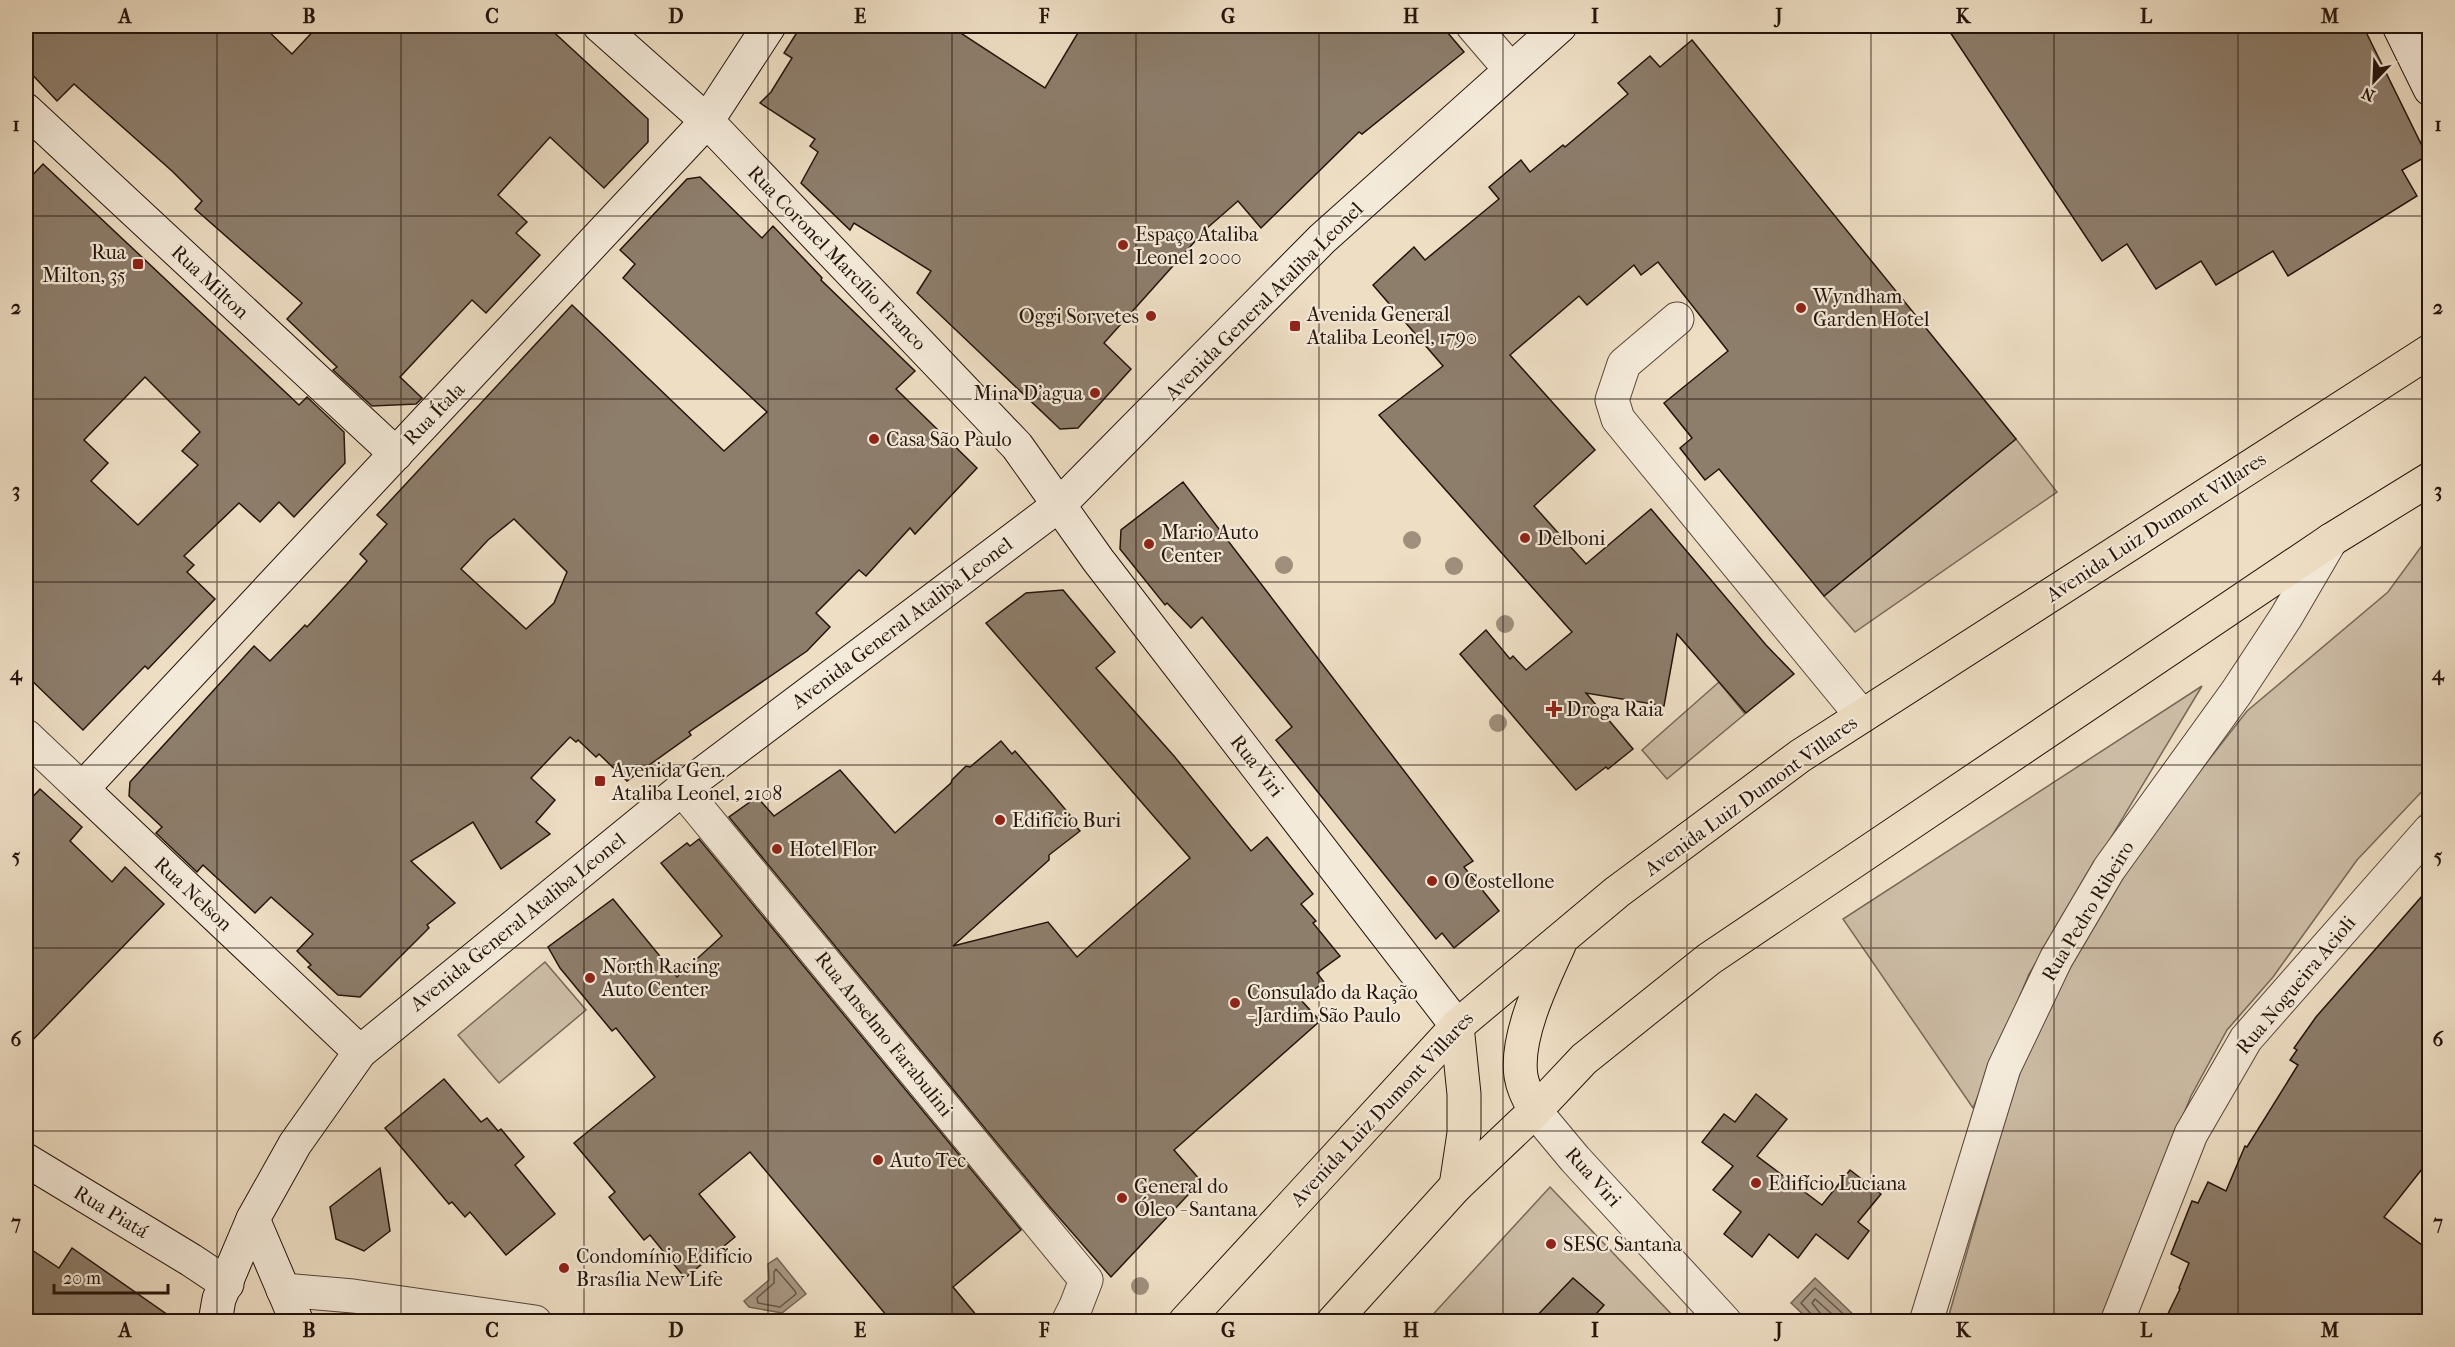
<svg xmlns="http://www.w3.org/2000/svg" width="2455" height="1347" viewBox="0 0 2455 1347" font-family="'IM FELL French Canon',serif">
	<rect width="100%" height="100%" fill="#eedec4"/>
	<filter id="stains"><feTurbulence type="fractalNoise" baseFrequency=".00333" numOctaves="4"/><feColorMatrix values="0 0 0 0 .2 0 0 0 0 .09 0 0 0 0 .02 0 0 0 .5 -.17"/></filter>
	<radialGradient id="worn" r=".72"><stop offset=".6" stop-color="#630" stop-opacity="0"/><stop offset="1" stop-color="#630" stop-opacity=".3"/></radialGradient>
	<g fill="#ccbca5" stroke="#786858" stroke-width="1.5">
		<path d="M 2016,439 L 2057,492 L 1855,632 L 1824,596 Z"/>
		<path d="M 2429,536 L 2429,784 L 2357,860 L 2273,977 L 2227,1030 L 2191,1096 L 2100,1321 L 1947,1322 L 2019,1070 L 2069,963 L 2131,859 L 2247,711 L 2388,592 Z"/>
		<path d="M 1719,682 L 1745,714 L 1667,779 L 1642,750 Z"/>
		<path d="M 2202,686 L 2029,974 L 1973,1108 L 1843,919 Z"/>
		<path d="M 545,962 L 586,1010 L 499,1083 L 458,1035 Z"/>
		<path d="M 1550,1187 L 1678,1321 L 1426,1322 Z"/>
	</g>
	<g fill="#a99985" stroke="#746454" stroke-width="1.5">
		<path d="M 777,1258 L 806,1294 L 782,1313 L 749,1307 L 744,1301 L 769,1280 L 768,1264 Z"/>
		<path d="M 1815,1278 L 1860,1321 L 1810,1321 L 1791,1303 Z"/>
	</g>
	<g fill="none" stroke-linecap="round" stroke-linejoin="round">
		<g stroke="#665648" stroke-width="1.5">
			<path d="M 776,1269 L 795,1291 L 796,1294 L 780,1307 L 758,1303 L 757,1298 L 774,1283 L 774,1272 Z"/>
			<path d="M 1814,1322 L 1813,1316 L 1801,1303 L 1815,1288 L 1852,1322"/>
			<path d="M 1822,1322 L 1820,1313 L 1812,1303 L 1815,1299 L 1841,1322"/>
		</g>
	</g>
	<g fill="#8d7d6b" stroke="#24140b" stroke-width="1.5" fill-rule="evenodd">
		<path d="M 26,26 L 263,26 L 292,54 L 318,26 L 547,26 L 648,119 L 648,142 L 604,188 L 550,137 L 498,195 L 527,222 L 516,233 L 540,255 L 486,313 L 472,300 L 400,377 L 422,398 L 416,404 L 372,406 L 333,370 L 337,367 L 287,319 L 302,303 L 195,209 L 202,201 L 172,171 L 74,84 L 57,101 L 26,68 Z"/>
		<path d="M 801,26 L 950,26 L 1045,88 L 1082,26 L 1442,26 L 1464,52 L 1362,134 L 1359,132 L 1261,228 L 1238,201 L 1206,229 L 1104,343 L 1131,369 L 1078,428 L 1060,429 L 917,293 L 931,271 L 854,223 L 850,230 L 801,183 L 818,152 L 810,146 L 815,139 L 760,103 L 771,92 L 792,58 L 784,53 Z"/>
		<path d="M 1946,26 L 2363,26 L 2427,156 L 2402,170 L 2417,196 L 2288,276 L 2273,251 L 2216,285 L 2201,261 L 2156,289 L 2127,244 L 2102,261 Z"/>
		<path d="M 1692,40 L 2016,439 L 1824,596 L 1719,469 L 1705,480 L 1680,448 L 1692,438 L 1664,403 L 1728,351 L 1658,262 L 1641,275 L 1634,265 L 1587,305 L 1579,296 L 1510,355 L 1595,450 L 1534,506 L 1586,564 L 1651,509 L 1766,645 L 1794,674 L 1746,713 L 1677,634 L 1664,706 L 1586,693 L 1633,749 L 1608,769 L 1606,767 L 1576,790 L 1460,654 L 1486,630 L 1510,659 L 1513,656 L 1526,670 L 1572,632 L 1379,415 L 1443,366 L 1373,285 L 1414,247 L 1425,260 L 1499,199 L 1489,187 L 1521,160 L 1530,172 L 1563,145 L 1565,147 L 1628,94 L 1618,83 L 1650,56 L 1660,67 Z"/>
		<path d="M 43,164 L 299,405 L 307,397 L 344,432 L 345,463 L 294,517 L 279,502 L 260,522 L 239,503 L 184,556 L 194,565 L 187,572 L 215,599 L 148,669 L 145,666 L 83,730 L 26,675 L 26,182 ZM 145,377 L 200,432 L 182,451 L 198,465 L 138,525 L 91,481 L 108,463 L 84,440 Z"/>
		<path d="M 700,177 L 762,238 L 773,226 L 822,278 L 821,280 L 915,371 L 896,389 L 977,468 L 915,534 L 910,528 L 866,576 L 859,570 L 816,613 L 830,627 L 807,651 L 689,732 L 691,735 L 627,781 L 599,754 L 596,757 L 578,740 L 576,742 L 570,737 L 531,778 L 555,800 L 536,822 L 550,834 L 501,869 L 473,822 L 411,861 L 455,903 L 427,925 L 429,928 L 360,997 L 338,995 L 308,967 L 311,965 L 297,951 L 313,934 L 271,897 L 255,913 L 203,865 L 197,872 L 156,833 L 162,827 L 129,796 L 130,782 L 254,646 L 270,661 L 305,625 L 307,627 L 347,584 L 367,561 L 360,554 L 387,524 L 377,515 L 572,305 L 724,451 L 767,412 L 623,278 L 635,264 L 620,250 L 687,179 ZM 514,519 L 567,572 L 554,603 L 526,629 L 461,569 L 488,540 Z"/>
		<path d="M 1183,482 L 1473,861 L 1464,867 L 1499,911 L 1454,948 L 1442,933 L 1436,939 L 1276,740 L 1292,727 L 1202,617 L 1191,628 L 1167,603 L 1165,605 L 1120,549 L 1121,530 Z"/>
		<path d="M 1063,590 L 1115,652 L 1096,668 L 1174,756 L 1251,851 L 1267,837 L 1313,894 L 1301,904 L 1316,921 L 1313,923 L 1340,956 L 1317,973 L 1324,982 L 1301,1000 L 1320,1021 L 1174,1150 L 1201,1181 L 1111,1277 L 1049,1206 L 729,817 L 757,797 L 774,816 L 840,770 L 895,833 L 951,783 L 952,780 L 966,766 L 970,767 L 1001,741 L 1012,754 L 1015,751 L 1049,790 L 1070,815 L 1067,817 L 1080,831 L 1049,855 L 1049,860 L 953,946 L 1048,922 L 1077,957 L 1190,858 L 986,623 L 1026,593 Z"/>
		<path d="M 40,789 L 82,827 L 70,841 L 112,882 L 125,867 L 164,904 L 26,1047 L 26,804 Z"/>
		<path d="M 699,839 L 1021,1230 L 953,1287 L 982,1322 L 892,1322 L 750,1152 L 699,1194 L 735,1237 L 685,1278 L 650,1235 L 644,1240 L 609,1197 L 615,1192 L 574,1143 L 655,1077 L 616,1028 L 612,1031 L 560,968 L 548,947 L 613,899 L 677,977 L 722,936 L 661,863 L 687,843 L 690,846 Z"/>
		<path d="M 2430,887 L 2430,1159 L 2384,1217 L 2430,1251 L 2430,1322 L 2164,1322 L 2180,1289 L 2179,1288 L 2189,1263 L 2171,1254 L 2192,1201 L 2198,1203 L 2208,1182 L 2226,1191 L 2245,1146 L 2247,1147 L 2298,1065 L 2290,1060 L 2297,1050 L 2294,1048 L 2316,1017 Z"/>
		<path d="M 444,1079 L 481,1122 L 487,1118 L 498,1131 L 501,1129 L 524,1157 L 515,1165 L 555,1214 L 506,1255 L 470,1212 L 465,1217 L 452,1202 L 449,1204 L 385,1128 Z"/>
		<path d="M 1756,1094 L 1787,1119 L 1757,1156 L 1822,1205 L 1850,1170 L 1881,1194 L 1858,1222 L 1869,1231 L 1848,1259 L 1816,1234 L 1798,1258 L 1769,1234 L 1752,1257 L 1724,1234 L 1741,1212 L 1713,1190 L 1733,1166 L 1702,1142 L 1724,1114 L 1735,1122 Z"/>
		<path d="M 380,1168 L 390,1231 L 364,1251 L 336,1239 L 330,1207 Z"/>
		<path d="M 26,1246 L 59,1268 L 72,1248 L 178,1322 L 26,1322 Z"/>
		<path d="M 1573,1278 L 1604,1305 L 1589,1322 L 1531,1322 Z"/>
	</g>
	<g fill="none" stroke-linecap="round" stroke-linejoin="round">
		<g stroke="#564639" stroke-width="35">
			<g id="street">
				<path d="M 1473,26 L 1510,69"/>
				<path d="M 1677,319 L 1624,364 L 1612,400 L 1618,419 L 1862,716"/>
				<path d="M 26,736 L 82,789"/>
				<path d="M 682,789 L 1086,1280 L 1076,1306 L 1068,1322"/>
				<path d="M 1535,1111 L 1575,1159 L 1725,1322"/>
				<path d="M 283,1290 L 353,1296 L 535,1322"/>
				<path d="M 1926,1322 L 2004,1068 L 2056,959 L 2109,869 L 2236,693 L 2286,617 L 2331,540"/>
				<path d="M 2117,1322 L 2191,1134 L 2246,1039 L 2430,830"/>
			</g>
		</g>
		<g stroke="#24140b" stroke-width="35">
			<g id="secondary">
				<path d="M 600,26 L 707,121 L 1017,446 L 1098,560 L 1457,1026"/>
				<path d="M 2399,26 L 2430,89"/>
				<path d="M 26,110 L 396,454"/>
				<path d="M 360,1052 L 82,789 L 707,121 L 769,26"/>
				<path d="M 26,1160 L 191,1260 L 227,1284"/>
				<path d="M 253,1219 L 297,1322"/>
				<path d="M 215,1322 L 219,1299 L 253,1219 L 295,1144 L 360,1052 L 682,789 L 1059,505 L 1322,239 L 1560,26"/>
			</g>
		</g>
		<g stroke="#24140b" stroke-width="35">
			<g id="primary">
				<path d="M 1535,1111 C 1529,1099 1523,1089 1521,1076 C 1515,1037 1543,980 1559,945"/>
				<path d="M 1456,1186 L 1464,1133 L 1464,1094 L 1457,1026"/>
				<path d="M 1185,1322 L 1457,1026 L 1617,892 L 1800,756 L 2430,351"/>
				<path d="M 1333,1322 L 1456,1186 L 1535,1111 L 1584,1059 L 1709,959 L 2331,540 L 2430,479"/>
			</g>
		</g>
		<path stroke="#24140b" stroke-width="4" stroke-dasharray="1.5 3" stroke-linecap="butt" d="M 1111,1314 L 1117,1322"/>
		<use href="#street" stroke="#f4ead9" stroke-width="33"/>
		<use href="#secondary" stroke="#f4ead9" stroke-width="33"/>
		<use href="#primary" stroke="#eedec4" stroke-width="33"/>
	</g>
	<g fill="#9f8f7c">
		<circle cx="1412" cy="540" r="9"/>
		<circle cx="1284" cy="565" r="9"/>
		<circle cx="1454" cy="566" r="9"/>
		<circle cx="1505" cy="624" r="9"/>
		<circle cx="1498" cy="723" r="9"/>
		<circle cx="1140" cy="1286" r="9"/>
	</g>
	<path fill="none" stroke="#24140b" stroke-width="1.5" stroke-opacity="0.55" d="M 217,26 L 217,1322M 401,26 L 401,1322M 584,26 L 584,1322M 768,26 L 768,1322M 952,26 L 952,1322M 1136,26 L 1136,1322M 1319,26 L 1319,1322M 1503,26 L 1503,1322M 1687,26 L 1687,1322M 1871,26 L 1871,1322M 2054,26 L 2054,1322M 2238,26 L 2238,1322M 26,216 L 2430,216M 26,399 L 2430,399M 26,582 L 2430,582M 26,765 L 2430,765M 26,948 L 2430,948M 26,1131 L 2430,1131"/>
	<g fill="#8f2418" stroke="#f4ead9" stroke-width="2">
		<circle cx="1123" cy="245" r="6"/>
		<rect x="132" y="258" width="12" height="12" rx="3"/>
		<circle cx="1801" cy="308" r="6"/>
		<circle cx="1151" cy="316" r="6"/>
		<rect x="1289" y="320" width="12" height="12" rx="3"/>
		<circle cx="1095" cy="393" r="6"/>
		<circle cx="874" cy="439" r="6"/>
		<circle cx="1525" cy="538" r="6"/>
		<circle cx="1149" cy="544" r="6"/>
		<path d="M1551 700h6v6h6v6h-6v6h-6v-6h-6v-6h6z"/>
		<rect x="594" y="775" width="12" height="12" rx="3"/>
		<circle cx="1000" cy="820" r="6"/>
		<circle cx="777" cy="849" r="6"/>
		<circle cx="1432" cy="881" r="6"/>
		<circle cx="590" cy="978" r="6"/>
		<circle cx="1235" cy="1003" r="6"/>
		<circle cx="878" cy="1160" r="6"/>
		<circle cx="1756" cy="1183" r="6"/>
		<circle cx="1122" cy="1198" r="6"/>
		<circle cx="1551" cy="1244" r="6"/>
		<circle cx="564" cy="1268" r="6"/>
	</g>
	<g text-anchor="middle" dominant-baseline="central" stroke-width="4.5" stroke-linejoin="round" paint-order="stroke">
		<g font-size="20" fill="#24140b" stroke="#f4ead9" text-anchor="start">
			<text x="1135" y="234">Espaço Ataliba<tspan x="1135" dy="23">Leonel 2000</tspan></text>
			<text x="126" y="252" text-anchor="end">Rua<tspan x="126" dy="23">Milton, 35</tspan></text>
			<text x="1813" y="296">Wyndham<tspan x="1813" dy="23">Garden Hotel</tspan></text>
			<text x="1307" y="314">Avenida General<tspan x="1307" dy="23">Ataliba Leonel, 1790</tspan></text>
			<text x="1139" y="316" text-anchor="end">Oggi Sorvetes</text>
			<text x="1083" y="393" text-anchor="end">Mina D'agua</text>
			<text x="886" y="439">Casa São Paulo</text>
			<text x="1161" y="532">Mario Auto<tspan x="1161" dy="23">Center</tspan></text>
			<text x="1537" y="538">Delboni</text>
			<text x="1566" y="709">Droga Raia</text>
			<text x="612" y="770">Avenida Gen.<tspan x="612" dy="23">Ataliba Leonel, 2108</tspan></text>
			<text x="1012" y="820">Edifício Buri</text>
			<text x="789" y="849">Hotel Flor</text>
			<text x="1444" y="881">O Costellone</text>
			<text x="602" y="966">North Racing<tspan x="602" dy="23">Auto Center</tspan></text>
			<text x="1247" y="992">Consulado da Ração<tspan x="1247" dy="23">- Jardim São Paulo</tspan></text>
			<text x="890" y="1160">Auto Tec</text>
			<text x="1768" y="1183">Edifício Luciana</text>
			<text x="1134" y="1186">General do<tspan x="1134" dy="23">Óleo - Santana</tspan></text>
			<text x="1563" y="1244">SESC Santana</text>
			<text x="576" y="1256">Condomínio Edifício<tspan x="576" dy="23">Brasília New Life</tspan></text>
		</g>
		<g font-size="20" fill="#24140b" stroke="#f4ead9">
			<text transform="translate(837 258) rotate(46)">Rua Coronel Marcílio Franco</text>
			<text transform="translate(210 282) rotate(43)">Rua Milton</text>
			<text transform="translate(1264 301) rotate(-45)">Avenida General Ataliba Leonel</text>
			<text transform="translate(434 414) rotate(-46)">Rua Ítala</text>
			<text transform="translate(2156 527) rotate(-33)">Avenida Luiz Dumont Villares</text>
			<text transform="translate(902 623) rotate(-37)">Avenida General Ataliba Leonel</text>
			<text transform="translate(1257 766) rotate(52)">Rua Viri</text>
			<text transform="translate(1751 796) rotate(-36)">Avenida Luiz Dumont Villares</text>
			<text transform="translate(193 894) rotate(43)">Rua Nelson</text>
			<text transform="translate(2088 911) rotate(-59)">Rua Pedro Ribeiro</text>
			<text transform="translate(518 922) rotate(-39)">Avenida General Ataliba Leonel</text>
			<text transform="translate(2296 985) rotate(-50)">Rua Nogueira Acioli</text>
			<text transform="translate(884 1034) rotate(51)">Rua Anselmo Farabulini</text>
			<text transform="translate(1382 1109) rotate(-47)">Avenida Luiz Dumont Villares</text>
			<text transform="translate(1593 1177) rotate(48)">Rua Viri</text>
			<text transform="translate(111 1212) rotate(31)">Rua Piatá</text>
		</g>
	</g>
	<rect width="2455" height="1347" fill="none" stroke="#eedec4" stroke-width="66"/>
	<g transform="translate(2374 81) rotate(203)" stroke="#f4ead9" stroke-width="4.5" paint-order="stroke">
	<path d="M0-4.5L10 22L0 15L-10 22Z" fill="#24140b"/>
	<text y="-9" font-size="16" font-weight="bold" text-anchor="middle" fill="#24140b">N</text>
	</g>
	<path d="M54 1284v9h114v-9" fill="none" stroke="#24140b" stroke-width="3"/>
	<text x="63" y="1284" font-size="18" fill="#24140b" stroke="#f4ead9" stroke-width="4.5" paint-order="stroke">20 m</text>
	<rect x="33" y="33" width="2389" height="1281" fill="none" stroke="#24140b" stroke-width="2"/>
	<g font-size="20" text-anchor="middle" font-weight="bold" fill="#24140b">
		<text x="125" y="23">A</text>
		<text x="309" y="23">B</text>
		<text x="492" y="23">C</text>
		<text x="676" y="23">D</text>
		<text x="860" y="23">E</text>
		<text x="1044" y="23">F</text>
		<text x="1228" y="23">G</text>
		<text x="1411" y="23">H</text>
		<text x="1595" y="23">I</text>
		<text x="1779" y="23">J</text>
		<text x="1963" y="23">K</text>
		<text x="2146" y="23">L</text>
		<text x="2330" y="23">M</text>
		<text x="16" y="131">1</text>
		<text x="2438" y="131">1</text>
		<text x="16" y="314">2</text>
		<text x="2438" y="314">2</text>
		<text x="16" y="497">3</text>
		<text x="2438" y="497">3</text>
		<text x="16" y="680">4</text>
		<text x="2438" y="680">4</text>
		<text x="16" y="863">5</text>
		<text x="2438" y="863">5</text>
		<text x="16" y="1046">6</text>
		<text x="2438" y="1046">6</text>
		<text x="16" y="1229">7</text>
		<text x="2438" y="1229">7</text>
		<text x="125" y="1337">A</text>
		<text x="309" y="1337">B</text>
		<text x="492" y="1337">C</text>
		<text x="676" y="1337">D</text>
		<text x="860" y="1337">E</text>
		<text x="1044" y="1337">F</text>
		<text x="1228" y="1337">G</text>
		<text x="1411" y="1337">H</text>
		<text x="1595" y="1337">I</text>
		<text x="1779" y="1337">J</text>
		<text x="1963" y="1337">K</text>
		<text x="2146" y="1337">L</text>
		<text x="2330" y="1337">M</text>
	</g>
	<rect width="100%" height="100%" filter="url(#stains)"/>
	<rect width="100%" height="100%" fill="url(#worn)"/>
</svg>
